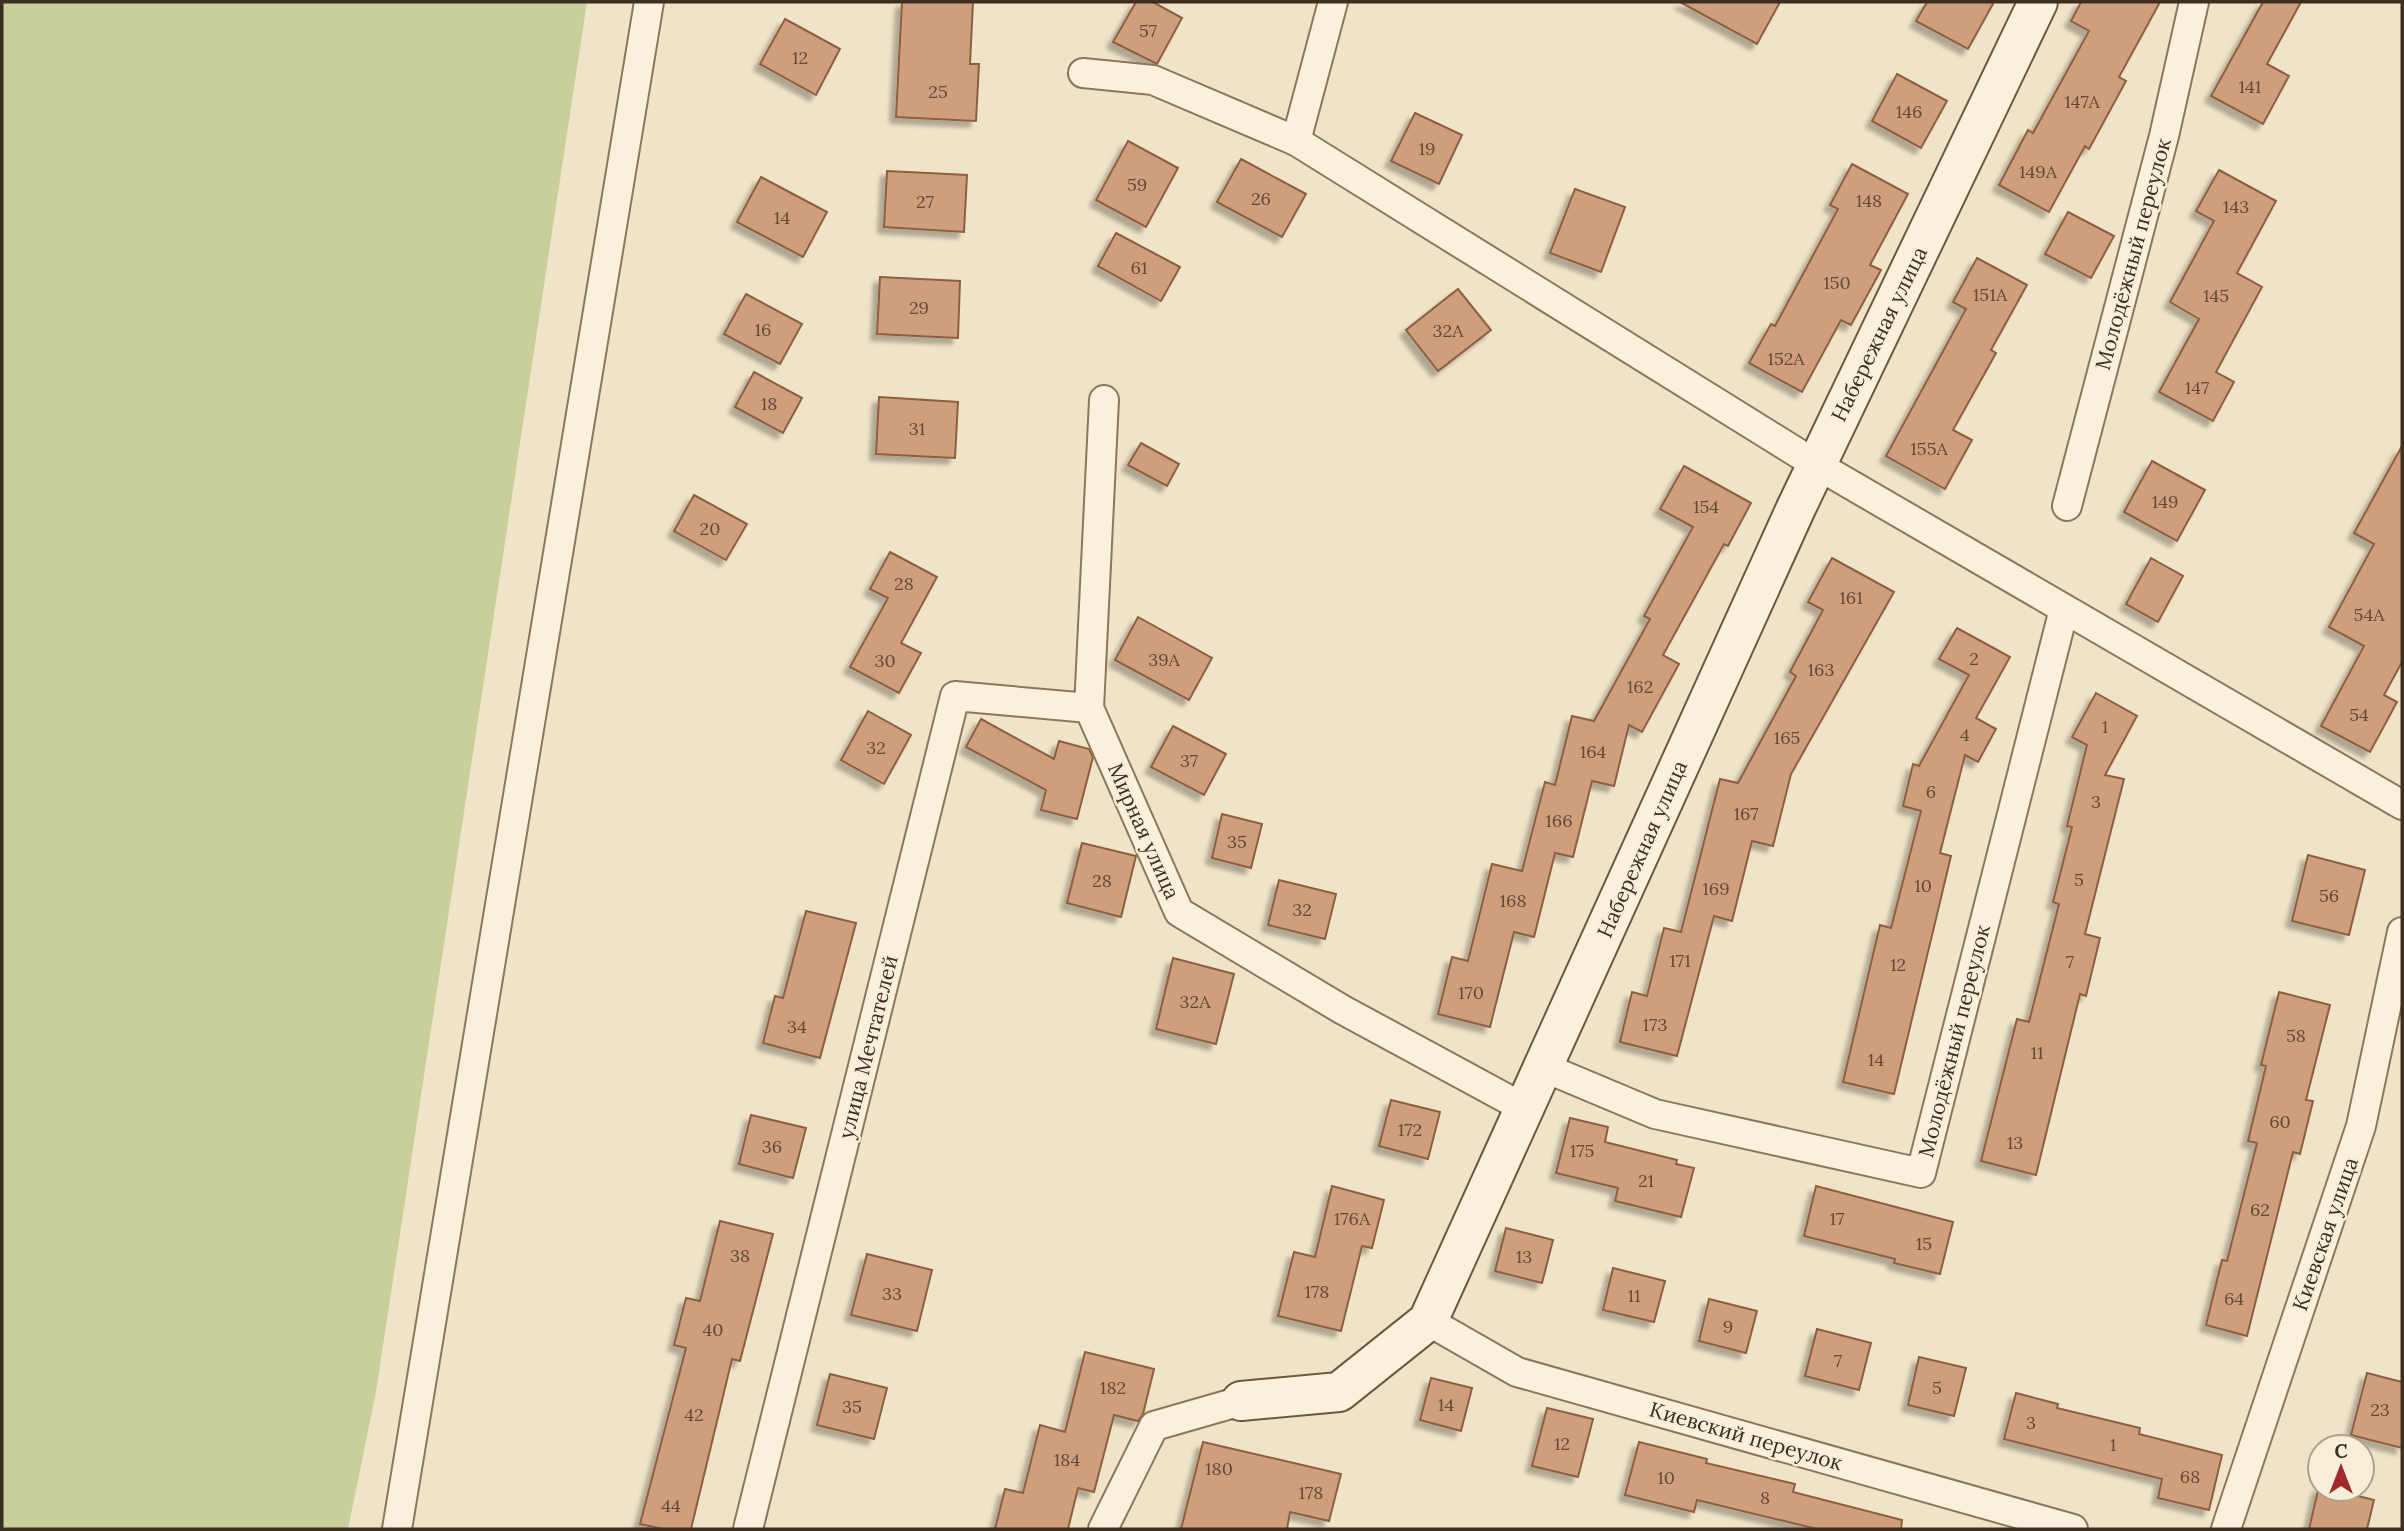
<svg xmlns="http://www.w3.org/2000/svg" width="2404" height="1531" viewBox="0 0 2404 1531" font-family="Lora,serif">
	<defs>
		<filter id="shadow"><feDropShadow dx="-6" dy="6" stdDeviation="2" flood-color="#0004"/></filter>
	</defs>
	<rect width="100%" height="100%" fill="#f0e4c8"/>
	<path fill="#c9cf9b" d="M 2,2 L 587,2 L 376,1392 L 348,1529 L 2,1529 Z"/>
	<g fill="#cf9f7d" stroke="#8d5f41" stroke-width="2" filter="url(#shadow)">
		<path d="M 902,2 L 973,2 L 970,64 L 979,64 L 976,121 L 896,117 Z"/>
		<path d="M 1136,2 L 1153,2 L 1182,18 L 1157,64 L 1113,42 Z"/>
		<path d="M 1680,2 L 1780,2 L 1757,44 Z"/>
		<path d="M 1927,2 L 1994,2 L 1968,49 L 1916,21 Z"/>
		<path d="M 2081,2 L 2160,2 L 2119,77 L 2126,81 L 2089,149 L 2085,146 L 2049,212 L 1999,185 L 2028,130 L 2033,133 L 2089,31 L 2071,21 Z"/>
		<path d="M 2263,2 L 2301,2 L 2267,64 L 2289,76 L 2263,124 L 2211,96 Z"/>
		<path d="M 785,19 L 840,49 L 816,95 L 760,64 Z"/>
		<path d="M 1897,74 L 1947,101 L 1921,148 L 1872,121 Z"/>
		<path d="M 1415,113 L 1462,135 L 1439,184 L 1391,161 Z"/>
		<path d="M 1128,141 L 1178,168 L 1146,227 L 1096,200 Z"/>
		<path d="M 1241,159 L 1306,194 L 1282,237 L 1217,202 Z"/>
		<path d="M 1852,164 L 1908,194 L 1870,265 L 1881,270 L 1851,325 L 1841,320 L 1802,392 L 1749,363 L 1771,324 L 1775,326 L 1838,209 L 1830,205 Z"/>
		<path d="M 2219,170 L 2276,201 L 2237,273 L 2262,287 L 2216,372 L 2234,382 L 2213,421 L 2159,392 L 2199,319 L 2170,302 L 2214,221 L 2196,211 Z"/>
		<path d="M 887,171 L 967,175 L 964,232 L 884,227 Z"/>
		<path d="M 761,177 L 827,212 L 803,257 L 737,222 Z"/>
		<path d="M 1575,189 L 1625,207 L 1601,272 L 1550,253 Z"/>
		<path d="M 2068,212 L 2114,236 L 2091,278 L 2045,254 Z"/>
		<path d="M 1116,233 L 1180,267 L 1161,301 L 1098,266 Z"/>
		<path d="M 1977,258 L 2027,285 L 1991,350 L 1996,353 L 1953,430 L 1972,440 L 1945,489 L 1886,456 L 1966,309 L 1953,302 Z"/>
		<path d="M 880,277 L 960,281 L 958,338 L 877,334 Z"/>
		<path d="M 1458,289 L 1491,330 L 1438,371 L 1406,330 Z"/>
		<path d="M 746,294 L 802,324 L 780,364 L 724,334 Z"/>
		<path d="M 754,372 L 802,398 L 783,433 L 735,407 Z"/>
		<path d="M 879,397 L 958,402 L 955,458 L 876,454 Z"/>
		<path d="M 1141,443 L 1179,464 L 1167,486 L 1128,465 Z"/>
		<path d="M 2402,446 L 2402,662 L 2384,695 L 2397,702 L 2370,752 L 2321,726 L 2364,646 L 2329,627 L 2374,544 L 2354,533 Z"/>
		<path d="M 2152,461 L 2205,490 L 2177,541 L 2124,512 Z"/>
		<path d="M 1684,466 L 1751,503 L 1728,546 L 1724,544 L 1663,655 L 1679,664 L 1642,732 L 1629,725 L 1614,786 L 1592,781 L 1573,857 L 1555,853 L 1534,937 L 1514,932 L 1490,1027 L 1438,1014 L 1452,957 L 1468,961 L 1492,864 L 1522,871 L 1545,782 L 1555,785 L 1572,716 L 1594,721 L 1650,619 L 1644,616 L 1693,527 L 1660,509 Z"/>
		<path d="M 694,495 L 747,524 L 726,560 L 674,531 Z"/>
		<path d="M 890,552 L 937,577 L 901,643 L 921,653 L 899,693 L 850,667 L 888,598 L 870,589 Z"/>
		<path d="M 1832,558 L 1894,592 L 1791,774 L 1773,846 L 1752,841 L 1732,921 L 1714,916 L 1677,1056 L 1620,1042 L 1632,992 L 1647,996 L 1664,928 L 1681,932 L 1720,779 L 1738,783 L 1796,676 L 1790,672 L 1823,610 L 1808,602 Z"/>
		<path d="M 2151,558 L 2183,576 L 2158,622 L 2126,604 Z"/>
		<path d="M 1138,617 L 1212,658 L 1189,700 L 1115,660 Z"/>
		<path d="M 1957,628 L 2010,657 L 1976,718 L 1996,729 L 1978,762 L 1965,755 L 1940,853 L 1951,856 L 1894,1094 L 1843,1082 L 1880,925 L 1891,928 L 1921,811 L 1903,806 L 1913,764 L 1919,766 L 1969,675 L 1939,659 Z"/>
		<path d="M 2096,693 L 2137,716 L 2105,775 L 2124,779 L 2085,934 L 2100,938 L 2086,996 L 2080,994 L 2036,1175 L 1981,1161 L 2017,1019 L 2029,1022 L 2059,904 L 2053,902 L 2072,827 L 2067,826 L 2087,745 L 2072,737 Z"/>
		<path d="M 868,711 L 911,735 L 884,784 L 841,760 Z"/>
		<path d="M 981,719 L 1054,759 L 1059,741 L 1089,749 L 1093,757 L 1077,819 L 1041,810 L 1046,790 L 966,747 Z"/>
		<path d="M 1173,726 L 1226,754 L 1204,795 L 1151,767 Z"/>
		<path d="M 1222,814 L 1262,824 L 1251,868 L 1212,858 Z"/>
		<path d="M 1082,843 L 1136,856 L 1121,917 L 1067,903 Z"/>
		<path d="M 2308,855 L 2365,870 L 2349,935 L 2292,921 Z"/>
		<path d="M 1279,880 L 1336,894 L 1325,939 L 1268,925 Z"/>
		<path d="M 806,911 L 856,923 L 820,1058 L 763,1043 L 775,996 L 783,998 Z"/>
		<path d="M 1173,958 L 1234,974 L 1216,1044 L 1156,1029 Z"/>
		<path d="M 2279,992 L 2330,1005 L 2306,1100 L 2313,1101 L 2300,1154 L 2293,1152 L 2247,1336 L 2206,1325 L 2222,1260 L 2227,1261 L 2257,1143 L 2248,1141 L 2266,1066 L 2261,1065 Z"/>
		<path d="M 1391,1100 L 1440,1112 L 1428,1159 L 1379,1146 Z"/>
		<path d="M 751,1115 L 806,1128 L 793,1178 L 739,1164 Z"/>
		<path d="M 1570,1118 L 1608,1127 L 1605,1142 L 1677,1160 L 1676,1164 L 1694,1168 L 1681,1217 L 1615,1201 L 1618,1188 L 1556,1173 Z"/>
		<path d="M 1332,1186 L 1384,1200 L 1372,1248 L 1362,1246 L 1341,1331 L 1278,1316 L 1294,1252 L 1315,1257 Z"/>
		<path d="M 1816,1186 L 1953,1222 L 1940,1274 L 1894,1263 L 1895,1259 L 1804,1236 Z"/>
		<path d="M 720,1221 L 773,1234 L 740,1361 L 732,1359 L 691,1529 L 663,1529 L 640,1524 L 686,1348 L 674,1345 L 686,1298 L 700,1301 Z"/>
		<path d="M 1506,1228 L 1553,1240 L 1542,1283 L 1495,1271 Z"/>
		<path d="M 867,1254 L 932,1270 L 917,1331 L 851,1315 Z"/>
		<path d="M 1613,1268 L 1665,1281 L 1654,1322 L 1603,1310 Z"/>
		<path d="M 1709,1299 L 1757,1311 L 1746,1353 L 1699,1341 Z"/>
		<path d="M 1817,1329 L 1871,1343 L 1859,1390 L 1805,1376 Z"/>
		<path d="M 1085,1352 L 1154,1369 L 1143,1414 L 1138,1421 L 1114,1415 L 1094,1492 L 1078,1488 L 1068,1529 L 995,1529 L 1005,1489 L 1023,1493 L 1040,1425 L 1065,1432 Z"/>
		<path d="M 1919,1357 L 1966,1368 L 1954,1416 L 1908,1405 Z"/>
		<path d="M 2367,1373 L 2402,1382 L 2402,1448 L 2351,1435 Z"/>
		<path d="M 830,1374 L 887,1388 L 874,1439 L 817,1425 Z"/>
		<path d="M 1431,1378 L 1472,1388 L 1461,1431 L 1420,1420 Z"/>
		<path d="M 2016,1393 L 2058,1404 L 2057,1408 L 2140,1428 L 2139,1434 L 2222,1455 L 2209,1510 L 2158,1498 L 2162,1479 L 2004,1439 Z"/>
		<path d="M 1547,1408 L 1593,1419 L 1578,1477 L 1532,1466 Z"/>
		<path d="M 1203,1442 L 1341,1474 L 1329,1521 L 1290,1512 L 1287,1529 L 1181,1529 Z"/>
		<path d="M 1639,1442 L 1707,1459 L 1706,1463 L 1795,1484 L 1793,1492 L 1902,1520 L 1901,1529 L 1817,1529 L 1697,1500 L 1694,1512 L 1625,1495 Z"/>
		<path d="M 2319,1486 L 2374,1500 L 2367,1529 L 2309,1529 Z"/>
	</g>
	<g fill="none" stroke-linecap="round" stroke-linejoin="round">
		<g stroke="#8d765c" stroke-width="32">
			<g id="street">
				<path d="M 1083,73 L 1153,80 L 1296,141 L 1817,465 L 2402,805"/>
				<path d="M 1296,141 L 1333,2"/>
				<path d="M 1104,400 L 1089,708 L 1179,912 L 1343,1010 L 1524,1108"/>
				<path d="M 2067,506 L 2164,136 L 2194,2"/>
				<path d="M 1543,1067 L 1655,1114 L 1921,1173 L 2064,609"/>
				<path d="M 1428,1321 L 1517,1372 L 2073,1529"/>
				<path d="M 397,1529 L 649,2"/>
				<path d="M 748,1529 L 955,696 L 1089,708"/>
				<path d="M 1103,1529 L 1154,1426 L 1241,1401"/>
				<path d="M 2226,1529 L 2361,1126 L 2402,932"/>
			</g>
		</g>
		<g stroke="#6f573f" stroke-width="42">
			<path id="secondary" d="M 1241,1401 L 1339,1392 L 1428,1321 L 1796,508 L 2038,2"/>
		</g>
		<use href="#street" stroke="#faf1dc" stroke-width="28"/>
		<use href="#secondary" stroke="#faf1dc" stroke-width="38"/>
	</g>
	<g text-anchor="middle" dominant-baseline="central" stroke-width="5" stroke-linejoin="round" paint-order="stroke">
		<g font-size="18" fill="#624a37">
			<text x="1148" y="30">57</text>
			<text x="800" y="57">12</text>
			<text x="2250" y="86">141</text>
			<text x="938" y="91">25</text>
			<text x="2082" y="101">147А</text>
			<text x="1909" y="111">146</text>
			<text x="1427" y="148">19</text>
			<text x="2038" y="171">149А</text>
			<text x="1137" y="184">59</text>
			<text x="1261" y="198">26</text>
			<text x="1869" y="200">148</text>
			<text x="925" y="201">27</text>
			<text x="2236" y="206">143</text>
			<text x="782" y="217">14</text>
			<text x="1139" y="267">61</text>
			<text x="1837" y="282">150</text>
			<text x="1990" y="294">151А</text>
			<text x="2216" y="295">145</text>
			<text x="919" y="307">29</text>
			<text x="763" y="329">16</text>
			<text x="1448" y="330">32А</text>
			<text x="1786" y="358">152А</text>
			<text x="2197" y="387">147</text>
			<text x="769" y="403">18</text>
			<text x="917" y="428">31</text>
			<text x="1929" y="448">155А</text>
			<text x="2165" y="501">149</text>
			<text x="1706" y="506">154</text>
			<text x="710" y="528">20</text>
			<text x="904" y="583">28</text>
			<text x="1851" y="597">161</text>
			<text x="2369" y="614">54А</text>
			<text x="1974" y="658">2</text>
			<text x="1164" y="659">39А</text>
			<text x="885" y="660">30</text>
			<text x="1821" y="669">163</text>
			<text x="1640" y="686">162</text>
			<text x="2359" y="714">54</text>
			<text x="2105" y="726">1</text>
			<text x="1965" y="734">4</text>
			<text x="1787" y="737">165</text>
			<text x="876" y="747">32</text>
			<text x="1593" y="751">164</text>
			<text x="1189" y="760">37</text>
			<text x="1931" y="791">6</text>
			<text x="2096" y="801">3</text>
			<text x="1746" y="813">167</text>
			<text x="1559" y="820">166</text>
			<text x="1237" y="841">35</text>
			<text x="2079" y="879">5</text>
			<text x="1102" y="880">28</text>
			<text x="1923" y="885">10</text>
			<text x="1716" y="888">169</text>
			<text x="2329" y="895">56</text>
			<text x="1513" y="900">168</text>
			<text x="1302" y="909">32</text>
			<text x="1680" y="960">171</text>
			<text x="2070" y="961">7</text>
			<text x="1898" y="964">12</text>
			<text x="1471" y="992">170</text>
			<text x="1195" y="1001">32А</text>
			<text x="1655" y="1024">173</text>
			<text x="797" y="1026">34</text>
			<text x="2296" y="1035">58</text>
			<text x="2037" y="1052">11</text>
			<text x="1876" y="1059">14</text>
			<text x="2280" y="1121">60</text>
			<text x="1410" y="1129">172</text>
			<text x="2015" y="1142">13</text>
			<text x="772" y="1146">36</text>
			<text x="1582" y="1150">175</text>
			<text x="1646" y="1180">21</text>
			<text x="2260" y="1209">62</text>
			<text x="1352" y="1218">176А</text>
			<text x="1837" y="1218">17</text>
			<text x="1924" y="1243">15</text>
			<text x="740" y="1255">38</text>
			<text x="1524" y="1256">13</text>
			<text x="1317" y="1291">178</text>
			<text x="892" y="1293">33</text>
			<text x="1634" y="1295">11</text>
			<text x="2234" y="1298">64</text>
			<text x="1728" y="1326">9</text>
			<text x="713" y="1329">40</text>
			<text x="1838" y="1360">7</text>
			<text x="1113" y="1387">182</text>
			<text x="1937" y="1387">5</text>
			<text x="1446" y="1404">14</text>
			<text x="852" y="1406">35</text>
			<text x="2380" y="1409">23</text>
			<text x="694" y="1414">42</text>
			<text x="2031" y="1422">3</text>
			<text x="1562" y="1443">12</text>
			<text x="2113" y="1444">1</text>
			<text x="1067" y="1459">184</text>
			<text x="1219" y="1468">180</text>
			<text x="2190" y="1476">68</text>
			<text x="1666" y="1477">10</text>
			<text x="1311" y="1492">178</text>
			<text x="1765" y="1497">8</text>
			<text x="671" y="1505">44</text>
		</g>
		<g font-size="21" fill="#3d2e20" stroke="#f7eed8">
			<text transform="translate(2133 254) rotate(-75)">Молодёжный переулок</text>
			<text transform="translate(1879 334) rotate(-64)">Набережная улица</text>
			<text transform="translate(1144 831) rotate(66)">Мирная улица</text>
			<text transform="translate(1642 849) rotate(-66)">Набережная улица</text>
			<text transform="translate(1954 1041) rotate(-76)">Молодёжный переулок</text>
			<text transform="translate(868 1047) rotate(-76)">улица Мечтателей</text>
			<text transform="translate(2325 1234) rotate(-71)">Киевская улица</text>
			<text transform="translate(1746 1436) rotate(16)">Киевский переулок</text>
		</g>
	</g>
	<rect width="2404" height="1531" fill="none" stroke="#3d2e20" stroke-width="7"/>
	<g transform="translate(2341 1468)"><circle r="33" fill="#f7eed8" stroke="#ada18e" stroke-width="2"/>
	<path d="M0-5L12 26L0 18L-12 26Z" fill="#9e2a2b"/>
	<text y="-10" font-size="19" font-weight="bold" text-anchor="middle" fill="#3d2e20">С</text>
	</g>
</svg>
